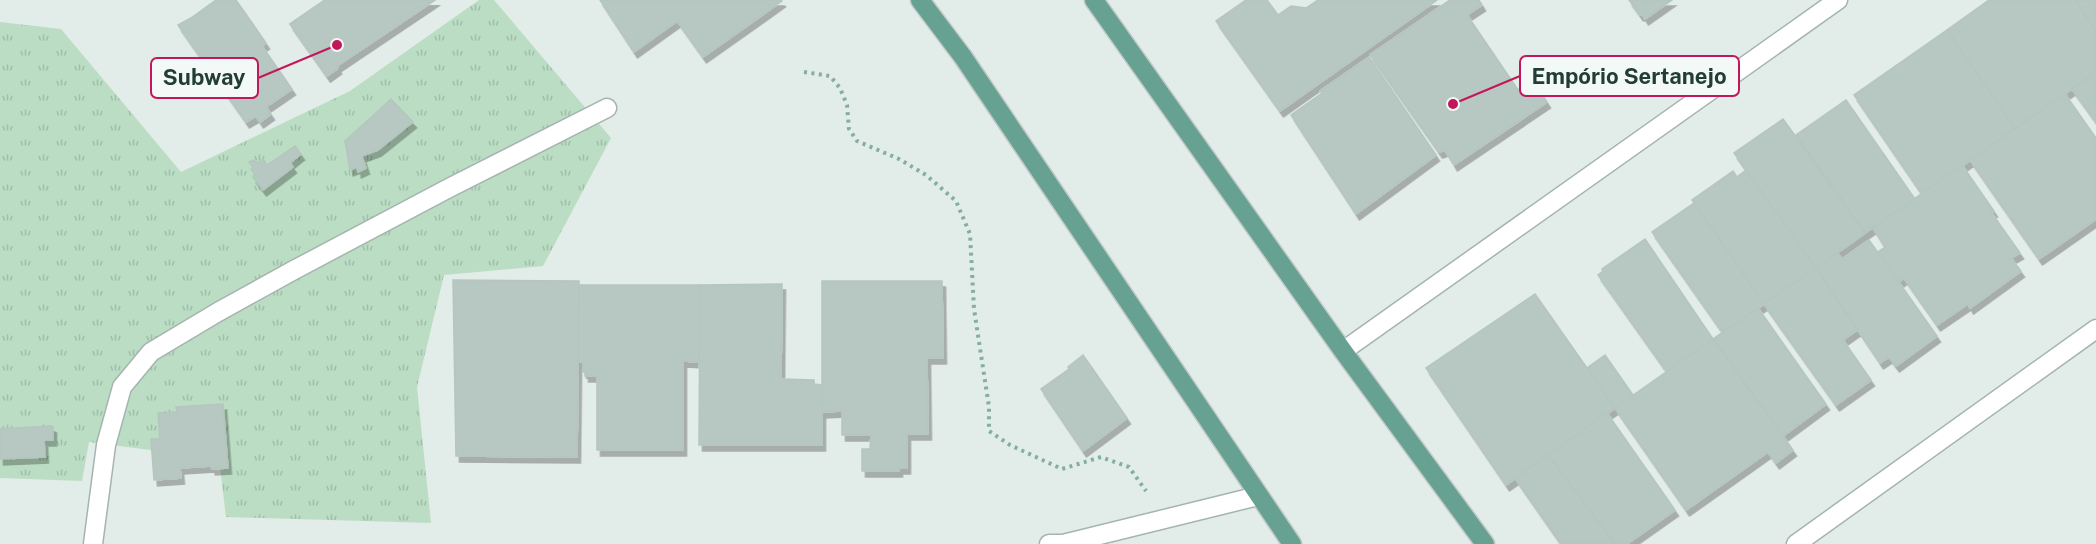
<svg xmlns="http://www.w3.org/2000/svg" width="2096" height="544" viewBox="0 0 2096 544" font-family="'Public Sans',sans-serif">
	<defs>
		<pattern id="park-tufts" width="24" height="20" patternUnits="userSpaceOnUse" patternTransform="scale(1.5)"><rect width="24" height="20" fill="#bbddc4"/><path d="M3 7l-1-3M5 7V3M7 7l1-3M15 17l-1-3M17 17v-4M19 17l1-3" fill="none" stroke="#a0bfa9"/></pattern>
		<filter id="shadow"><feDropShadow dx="3.5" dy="6" stdDeviation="0" flood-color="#0004"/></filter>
	</defs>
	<rect width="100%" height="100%" fill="#e2ece8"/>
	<path fill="url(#park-tufts)" d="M 479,0 L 494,0 L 611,138 L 543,266 L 444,275 L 417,387 L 431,523 L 226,517 L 219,459 L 89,442 L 82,481 L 0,478 L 0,22 L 61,29 L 181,172 L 350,91 Z"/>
	<g fill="#b7c7c1" stroke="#b5c6bf" stroke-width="1.5" filter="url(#shadow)">
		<path d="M 216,0 L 236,0 L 266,43 L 262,46 L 292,89 L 266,107 L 271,114 L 260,122 L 256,116 L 246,122 L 178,25 L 191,18 Z"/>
		<path d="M 325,0 L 435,0 L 337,66 L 338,68 L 327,76 L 290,24 Z"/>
		<path d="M 325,0 L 435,0 L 337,66 L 338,68 L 327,76 L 290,24 Z"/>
		<path d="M 600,0 L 781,0 L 782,1 L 703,57 L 678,22 L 680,19 L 634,52 Z"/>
		<path d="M 1246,0 L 1267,0 L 1278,15 L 1291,6 L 1306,8 L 1318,0 L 1437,0 L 1280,111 L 1216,21 Z"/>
		<path d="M 1450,0 L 1479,0 L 1482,5 L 1467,15 L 1518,90 L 1533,81 L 1547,102 L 1454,165 L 1445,150 L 1439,152 L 1370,55 Z"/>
		<path d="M 1629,0 L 1672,0 L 1645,19 L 1642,14 L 1640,15 Z"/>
		<path d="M 1989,0 L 2075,0 L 2096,31 L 2096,72 L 2015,129 L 1947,30 Z"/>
		<path d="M 2075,0 L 2096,0 L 2096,31 L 2088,19 Z"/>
		<path d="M 1947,30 L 2015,129 L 1922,194 L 1854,95 Z"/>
		<path d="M 1369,57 L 1436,155 L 1356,214 L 1291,115 L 1322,93 L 1320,91 Z"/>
		<path d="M 2096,72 L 2096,122 L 2072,89 Z"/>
		<path d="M 2065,94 L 2096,138 L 2096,219 L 2039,259 L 1970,160 Z"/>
		<path d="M 391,99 L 413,122 L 378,150 L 362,156 L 366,168 L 358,172 L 357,167 L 350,170 L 345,141 Z"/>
		<path d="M 1846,100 L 1915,199 L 1865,233 L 1796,135 Z"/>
		<path d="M 1783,119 L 1865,233 L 1816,268 L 1734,153 Z"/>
		<path d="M 295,146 L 301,154 L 290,163 L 293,167 L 263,190 L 253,177 L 255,174 L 251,169 L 253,167 L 249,162 L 254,160 L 257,163 L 263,159 L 267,165 Z"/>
		<path d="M 1962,165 L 1994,211 L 1991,212 L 2020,253 L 2011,258 L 2021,271 L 1970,308 L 1968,304 L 1937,325 L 1904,278 L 1899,282 L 1878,252 L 1885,247 L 1873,228 Z"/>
		<path d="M 1746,170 L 1816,268 L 1764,304 L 1692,200 L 1733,171 L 1737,177 Z"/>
		<path d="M 1694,203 L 1764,304 L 1723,333 L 1652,232 Z"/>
		<path d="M 1645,239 L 1713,339 L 1667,372 L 1598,275 L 1603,271 L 1602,269 Z"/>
		<path d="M 1869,240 L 1937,336 L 1896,366 L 1889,357 L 1880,363 L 1816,268 L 1837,253 L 1842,259 Z"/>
		<path d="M 1816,268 L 1857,330 L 1843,340 L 1871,380 L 1836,405 L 1764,304 Z"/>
		<path d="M 453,280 L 579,281 L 577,457 L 456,456 Z"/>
		<path d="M 822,281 L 942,281 L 943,358 L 927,358 L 928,434 L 907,434 L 907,468 L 899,468 L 899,471 L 862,471 L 862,449 L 870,449 L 871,435 L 842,435 L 842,411 L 822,412 Z"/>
		<path d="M 782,284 L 781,379 L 814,380 L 814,384 L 822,385 L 822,445 L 699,445 L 700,285 Z"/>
		<path d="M 579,285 L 700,285 L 699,362 L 683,361 L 683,450 L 597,450 L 597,376 L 585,376 L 585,372 L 583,372 L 583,362 L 578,362 Z"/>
		<path d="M 1535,294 L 1615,408 L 1506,485 L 1426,368 Z"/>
		<path d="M 1758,308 L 1826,404 L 1783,436 L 1713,339 Z"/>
		<path d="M 1713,339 L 1793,450 L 1776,463 L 1768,452 L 1686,510 L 1615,408 Z"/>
		<path d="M 1083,355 L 1127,418 L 1083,451 L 1041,389 L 1069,369 L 1068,367 Z"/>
		<path d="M 1605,355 L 1633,395 L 1615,408 L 1587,368 Z"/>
		<path d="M 223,404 L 228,468 L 212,469 L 211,466 L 180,468 L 181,478 L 154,480 L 151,439 L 160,439 L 158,413 L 177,412 L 176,407 Z"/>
		<path d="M 1607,413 L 1675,510 L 1627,544 L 1615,544 L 1548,455 Z"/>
		<path d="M 51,426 L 53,427 L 53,440 L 44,440 L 45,457 L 0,459 L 0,429 Z"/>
		<path d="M 1548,455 L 1615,544 L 1561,544 L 1515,478 Z"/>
	</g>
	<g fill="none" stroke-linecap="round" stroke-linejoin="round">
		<g stroke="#a5b4af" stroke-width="21">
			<g id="minor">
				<path d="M 1343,351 L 1838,0"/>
				<path d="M 93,544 L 106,445 L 122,387 L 151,352 L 218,312 L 294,270 L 449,188 L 607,108"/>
				<path d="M 1049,544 L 1063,544 L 1258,496"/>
				<path d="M 1796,544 L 2096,329"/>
			</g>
		</g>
		<g stroke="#c1c9c7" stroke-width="21">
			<g id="major">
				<path d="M 920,0 L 963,57 L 1292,544"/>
				<path d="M 1094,0 L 1343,351 L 1485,544"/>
			</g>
		</g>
		<path stroke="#83afa1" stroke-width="4" stroke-dasharray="3 4.5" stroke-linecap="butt" d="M 804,72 L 830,76 L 840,88 L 847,105 L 849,129 L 857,141 L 899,159 L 926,175 L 956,201 L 970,234 L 974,309 L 989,407 L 989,431 L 1010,445 L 1062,469 L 1101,457 L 1129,467 L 1146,491"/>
		<use href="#minor" stroke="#fff" stroke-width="18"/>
		<use href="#major" stroke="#67a192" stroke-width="18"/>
	</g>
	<path fill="none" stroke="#c2185b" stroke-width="2" d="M1453 104L1520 76M337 45L258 78"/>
	<g fill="#c2185b" stroke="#f3f9f6" stroke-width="2">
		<circle cx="1453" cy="104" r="6"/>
		<circle cx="337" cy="45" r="6"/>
	</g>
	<g fill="#f3f9f6" stroke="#c2185b" stroke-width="2">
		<rect x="1520" y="56" width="219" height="40" rx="6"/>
		<rect x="151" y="58" width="107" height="40" rx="6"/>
	</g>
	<g font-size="22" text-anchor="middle" font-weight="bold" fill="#223d36">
		<text x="1629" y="84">Empório Sertanejo</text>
		<text x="204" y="85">Subway</text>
	</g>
</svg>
